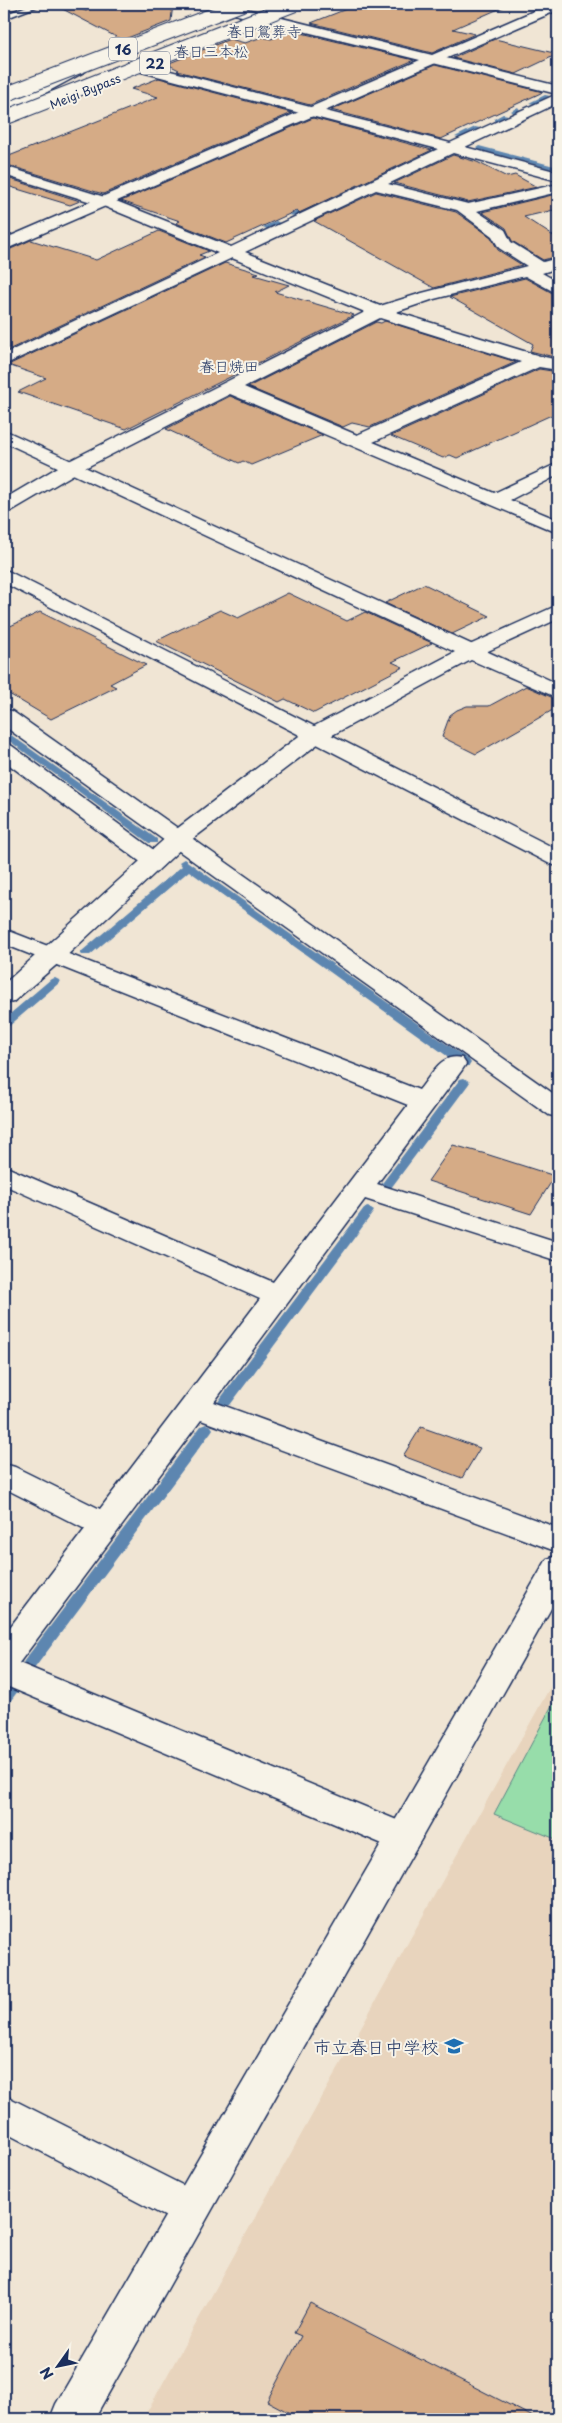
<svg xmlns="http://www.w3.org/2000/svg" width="562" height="2423" viewBox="0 0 562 2423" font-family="'Playpen Sans','Klee One',sans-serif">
	<rect width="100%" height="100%" fill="#f0e5d4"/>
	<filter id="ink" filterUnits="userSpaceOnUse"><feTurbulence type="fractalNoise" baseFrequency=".02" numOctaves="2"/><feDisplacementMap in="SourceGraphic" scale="10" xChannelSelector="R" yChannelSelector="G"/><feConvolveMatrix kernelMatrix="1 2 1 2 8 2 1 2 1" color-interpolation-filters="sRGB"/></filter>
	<g filter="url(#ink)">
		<path fill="#e8d4bd" d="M 558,1673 L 558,2419 L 143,2419 Z"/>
		<path fill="#97ddaa" stroke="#598684" d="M 558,1694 L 558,1840 L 494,1814 Z"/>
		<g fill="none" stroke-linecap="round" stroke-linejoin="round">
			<g fill="#5d86b0" fill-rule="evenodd">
				<path d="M 545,95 L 550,96 L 534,104 L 529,103 Z"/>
				<path d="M 518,107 L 520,110 L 514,113 L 511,111 Z"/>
				<path d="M 503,114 L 508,115 L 498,121 L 494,121 L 494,119 Z"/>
				<path d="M 475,127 L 480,128 L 460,138 L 455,137 Z"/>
				<path d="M 479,146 L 554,166 L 555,167 L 552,169 L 477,149 L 476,148 Z"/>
				<path d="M 310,205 L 315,206 L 295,216 L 289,215 Z"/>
				<path d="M 276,221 L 280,223 L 278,224 L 267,229 L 263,227 Z"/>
				<path d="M 4,730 L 157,839 L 157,843 L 149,843 L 4,737 Z"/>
				<path d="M 184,859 L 469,1060 L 471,1063 L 469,1066 L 461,1066 L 189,871 L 90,955 L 82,955 L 80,953 L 82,951 L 182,866 L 179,862 Z"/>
				<path d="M 55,978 L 61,981 L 59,983 L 8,1027 L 4,1028 L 4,1019 L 51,979 Z"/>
				<path d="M 464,1078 L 470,1082 L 468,1085 L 388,1192 L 380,1192 L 378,1189 L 380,1186 L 460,1079 Z"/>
				<path d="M 368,1207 L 374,1211 L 372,1214 L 230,1405 L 220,1405 L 218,1402 L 220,1399 L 364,1208 Z"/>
				<path d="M 206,1424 L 211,1426 L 213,1429 L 211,1432 L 34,1669 L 29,1671 L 24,1669 L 22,1665 L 24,1661 L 201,1426 Z"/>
				<path d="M 10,1685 L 15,1687 L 18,1691 L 9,1703 L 4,1705 L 4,1688 Z"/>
			</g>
		</g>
		<g fill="#d5ab86" stroke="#1b2f5e">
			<path d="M 53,4 L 66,4 L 86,11 L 92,8 L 87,4 L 173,4 L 171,21 L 122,40 Z"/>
			<path d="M 359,4 L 510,4 L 453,29 L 475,34 L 432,53 L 311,23 Z"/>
			<path d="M 293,31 L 414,60 L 310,105 L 177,71 L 179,70 L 167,64 L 230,39 L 245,43 L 262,37 L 271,39 Z"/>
			<path d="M 495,39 L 558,54 L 516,74 L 453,58 Z"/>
			<path d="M 435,65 L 543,92 L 441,139 L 331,110 Z"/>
			<path d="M 159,78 L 292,113 L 103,194 L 4,164 L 4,158 L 158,97 L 131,89 Z"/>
			<path d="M 313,118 L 432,150 L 299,213 L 296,211 L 226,243 L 176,223 L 180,221 L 121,201 Z"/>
			<path d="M 453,155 L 477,162 L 507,177 L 515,175 L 537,187 L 468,202 L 394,183 Z"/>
			<path d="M 4,177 L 80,201 L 70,205 L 4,185 Z"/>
			<path d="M 376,192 L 456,212 L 491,237 L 498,250 L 522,265 L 434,288 L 314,221 Z"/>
			<path d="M 552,195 L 558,199 L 558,209 L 524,217 L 558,239 L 558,256 L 543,260 L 512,241 L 506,228 L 482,212 Z"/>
			<path d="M 159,231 L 209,251 L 199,255 L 205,257 L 4,352 L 4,252 L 31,240 L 96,260 Z"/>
			<path d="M 225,263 L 259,273 L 254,275 L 289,285 L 275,292 L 354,315 L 126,429 L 18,392 L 46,378 L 8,365 Z"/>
			<path d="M 525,278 L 558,296 L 558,358 L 530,351 L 533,344 L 450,297 Z"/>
			<path d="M 385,321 L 516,362 L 370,427 L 352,423 L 343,427 L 248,387 L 376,322 L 381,323 Z"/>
			<path d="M 539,369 L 558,372 L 558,412 L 457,458 L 450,455 L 443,458 L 391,436 Z"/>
			<path d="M 230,396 L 323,435 L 251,465 L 243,461 L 239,463 L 166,429 Z"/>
			<path d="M 424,584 L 451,597 L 490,616 L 452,634 L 385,603 Z"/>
			<path d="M 288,593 L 347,621 L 365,612 L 432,643 L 392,662 L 403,667 L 314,713 L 285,699 L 279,702 L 156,641 L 220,610 L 238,618 Z"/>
			<path d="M 40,612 L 146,665 L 110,684 L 116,687 L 51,719 L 4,691 L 4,629 Z"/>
			<path d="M 526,686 L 558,700 L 558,707 L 476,754 L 442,737 L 450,715 L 457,710 L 467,706 L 489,706 Z"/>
			<path d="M 453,1145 L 486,1154 L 555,1176 L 531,1214 L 428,1181 Z"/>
			<path d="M 421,1427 L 480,1448 L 462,1478 L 403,1456 Z"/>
			<path d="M 310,2303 L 537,2419 L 301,2419 L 267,2401 L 301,2336 L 294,2333 Z"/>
		</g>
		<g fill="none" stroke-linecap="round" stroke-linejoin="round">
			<g stroke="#1b2f5e" stroke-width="3">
				<g id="lane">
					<path d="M 32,4 L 43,4 L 4,19 L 4,15 Z"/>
					<path d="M 68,4 L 82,4 L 90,7 L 86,9 Z"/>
				</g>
			</g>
			<g stroke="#1b2f5e" stroke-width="3">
				<g id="street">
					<path d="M 4,4 L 11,4 L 4,8 Z"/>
					<path d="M 434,55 L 558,86 L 558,103 L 465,147 L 558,172 L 558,181 L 453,153 L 388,184 L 468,204 L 558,184 L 558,192 L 477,211 L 505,230 L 511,242 L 543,262 L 558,258 L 558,268 L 542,273 L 558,282 L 558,294 L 525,276 L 434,299 L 396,312 L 540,356 L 558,360 L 558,370 L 539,367 L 373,442 L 494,493 L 558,463 L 558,475 L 510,500 L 558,520 L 558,533 L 230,394 L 79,471 L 11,511 L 4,513 L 4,499 L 65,463 L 365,312 L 232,258 L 4,365 L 4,354 L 218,253 L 101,205 L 4,175 L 4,166 L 111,199 L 231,247 L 438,149 L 138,71 L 136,68 L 138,65 L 143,64 L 450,143 L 557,94 L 429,62 L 427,59 ZM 376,190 L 457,210 L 492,236 L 499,248 L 527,266 L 422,293 L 380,306 L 245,252 ZM 380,318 L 521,362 L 357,435 L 244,387 Z"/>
					<path d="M 4,569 L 558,850 L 558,866 L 550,864 L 4,583 Z"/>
					<path d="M 558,605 L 558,619 L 477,656 L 470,658 L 463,656 L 460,652 L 463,648 Z"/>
					<path d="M 4,710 L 12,711 L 558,1097 L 558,1117 L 549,1115 L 4,726 Z"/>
					<path d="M 4,744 L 12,746 L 162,856 L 166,861 L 162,866 L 154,868 L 146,866 L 4,761 Z"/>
					<path d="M 4,929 L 419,1090 C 432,1075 440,1053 462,1058 L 466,1064 L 462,1070 L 377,1184 L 558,1242 L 558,1261 L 365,1199 L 214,1402 L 558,1528 L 558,1552 L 201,1420 L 19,1663 L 416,1828 L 422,1838 L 416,1848 L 404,1853 L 392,1848 L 4,1685 L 4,1635 L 85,1529 L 4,1488 L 4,1464 L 15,1467 L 100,1509 L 260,1299 L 4,1185 L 4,1166 L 273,1282 L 408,1105 L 4,944 Z"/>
					<path d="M 4,2095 L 204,2196 L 210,2209 L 204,2222 L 190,2228 L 176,2222 L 4,2132 Z"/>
				</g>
			</g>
			<g stroke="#1b2f5e" stroke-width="3">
				<g id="secondary">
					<path d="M 213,4 L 225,4 L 432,55 L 550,4 L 558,4 L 558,10 L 4,250 L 4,239 L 420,60 L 213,9 L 212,6 Z"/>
					<path d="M 4,430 L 558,684 L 558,698 L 471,660 L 323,740 L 186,844 L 62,960 L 13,1002 L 4,1004 L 4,984 L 170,834 L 307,730 L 455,652 L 4,442 Z"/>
					<path d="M 558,1556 L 558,1596 L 94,2419 L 50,2419 L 56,2404 L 547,1559 Z"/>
				</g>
			</g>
			<g stroke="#1b2f5e" stroke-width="3">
				<path id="highway" d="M 81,64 L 88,68 L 86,71 L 38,97 L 4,110 L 4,101 Z"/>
			</g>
			<use href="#lane" fill="#f7f3e8" fill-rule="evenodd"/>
			<use href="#street" fill="#f7f3e8" fill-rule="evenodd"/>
			<use href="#secondary" fill="#f7f3e8" fill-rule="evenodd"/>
			<use href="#highway" fill="#f7f3e8" fill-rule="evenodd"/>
			<g stroke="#1b2f5e" stroke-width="16" stroke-linecap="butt">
				<g id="highway-bridge">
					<path d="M 4,95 L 242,4"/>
					<path d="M 4,118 L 295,4"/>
				</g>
			</g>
			<use href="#highway-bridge" stroke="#f7f3e8" stroke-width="14"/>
		</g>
	</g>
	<defs>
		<g id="school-bare" transform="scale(1.5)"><path d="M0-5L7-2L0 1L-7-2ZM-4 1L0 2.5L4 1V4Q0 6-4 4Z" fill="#1f6fb2" stroke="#f7f3e8" stroke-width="2.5" paint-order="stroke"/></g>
	</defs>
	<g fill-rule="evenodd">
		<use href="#school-bare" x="454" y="2046"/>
	</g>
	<g text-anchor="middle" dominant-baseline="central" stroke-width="4" stroke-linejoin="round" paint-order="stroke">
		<g font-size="12" fill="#1b2f5e" stroke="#f7f3e8">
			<text transform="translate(85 91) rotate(-22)">Meigi Bypass</text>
		</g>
		<g fill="#f7f3e8" stroke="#5d6a87" stroke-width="1">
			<rect x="109" y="37.5" width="28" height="23" rx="4"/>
			<rect x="140" y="51.5" width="30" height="23" rx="4"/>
		</g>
		<g font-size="14" font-weight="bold" fill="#1b2f5e">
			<text x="123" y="49">16</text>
			<text x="155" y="63">22</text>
		</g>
		<g font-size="15" fill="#1b2f5e" stroke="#f7f3e8">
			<text x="264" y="30">春日鴛葬寺</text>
			<text x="211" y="50">春日三本松</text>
			<text x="229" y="365">春日焼田</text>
		</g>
		<g font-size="18" fill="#1b2f5e" stroke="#f7f3e8" text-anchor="end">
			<text x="439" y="2046">市立春日中学校</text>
		</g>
	</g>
	<rect width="562" height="2423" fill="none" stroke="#f7f3e8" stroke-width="20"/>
	<rect x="10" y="10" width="542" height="2403" fill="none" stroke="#1b2f5e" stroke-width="2" filter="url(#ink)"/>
	<g transform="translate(58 2366) rotate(237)" stroke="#f7f3e8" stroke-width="4" paint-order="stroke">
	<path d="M0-4L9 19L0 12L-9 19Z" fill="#1b2f5e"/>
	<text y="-8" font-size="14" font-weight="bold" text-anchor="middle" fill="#1b2f5e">N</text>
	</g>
</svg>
